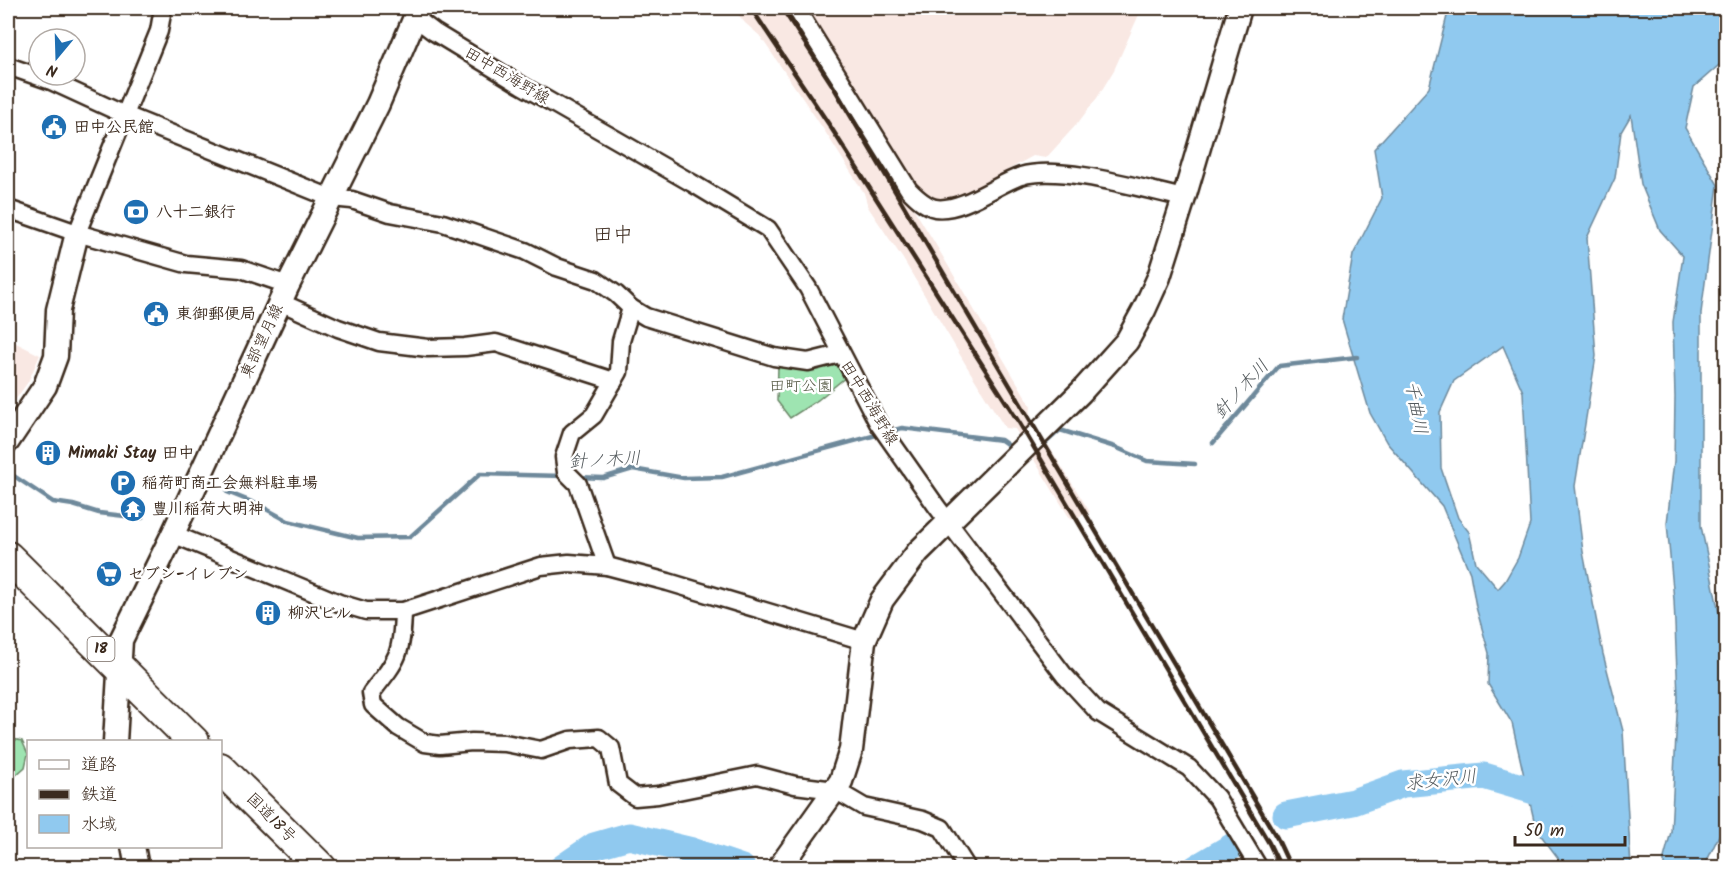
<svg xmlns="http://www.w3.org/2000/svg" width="1734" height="875" viewBox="0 0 1734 875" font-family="Kalam,'Klee One',sans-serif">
	<rect width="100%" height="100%" fill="#fff"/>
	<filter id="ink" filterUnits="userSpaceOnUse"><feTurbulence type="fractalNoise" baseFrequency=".0167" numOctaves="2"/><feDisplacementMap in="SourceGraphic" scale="12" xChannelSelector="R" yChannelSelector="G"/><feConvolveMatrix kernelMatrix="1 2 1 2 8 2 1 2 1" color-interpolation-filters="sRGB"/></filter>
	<g filter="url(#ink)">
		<g fill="#f9e8e3">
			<path d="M 733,8 L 789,8 L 933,240 L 1031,406 L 1030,416 L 1090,512 L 1071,520 L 1015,429 L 1005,428 L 969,370 L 903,259 L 868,207 L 864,193 L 824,130 L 760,36 L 745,23 Z"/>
			<path d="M 806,8 L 1142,8 L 1114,70 L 1097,98 L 1077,124 L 1046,158 L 1033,156 L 963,195 L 948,200 L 936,202 L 926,195 L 904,169 Z"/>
			<path d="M 8,330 L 13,333 L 12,341 L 40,355 L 28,382 L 8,410 Z"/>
		</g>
		<g fill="#9ee4b1" stroke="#6c8768" stroke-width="1.5">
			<path d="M 837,358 L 847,376 L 818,400 L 790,418 L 777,401 L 778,366 L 786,360 Z"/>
			<path d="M 8,738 L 22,741 L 28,754 L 25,767 L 8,782 Z"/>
		</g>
		<path fill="#90c9ef" stroke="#6e899b" stroke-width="1.5" fill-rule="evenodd" d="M 1449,8 L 1726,8 L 1726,59 L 1694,87 L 1685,128 L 1718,185 L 1701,313 L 1701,526 L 1726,647 L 1726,717 L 1722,758 L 1723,827 L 1704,867 L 1664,867 L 1664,858 L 1671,832 L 1678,697 L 1674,600 L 1667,523 L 1674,461 L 1675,397 L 1673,322 L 1683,256 L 1660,230 L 1641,184 L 1631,115 L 1621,132 L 1615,178 L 1587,238 L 1596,356 L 1575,486 L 1583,552 L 1603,654 L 1623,731 L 1631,867 L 1565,867 L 1536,829 L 1512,723 L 1488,684 L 1489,653 L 1476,607 L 1470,573 L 1442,506 L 1387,443 L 1370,413 L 1342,319 L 1353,255 L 1382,198 L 1374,149 L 1429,88 ZM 1503,346 L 1523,392 L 1530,524 L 1518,558 L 1505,581 L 1498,589 L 1476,563 L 1469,532 L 1458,518 L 1441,468 L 1440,412 L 1454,381 Z"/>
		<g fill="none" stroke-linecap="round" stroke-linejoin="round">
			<g stroke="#6e899b" stroke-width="4.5">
				<path d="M 1213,443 L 1279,366 L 1357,357"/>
				<path d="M 1041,447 L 1060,430 L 1115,447 L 1147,461 L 1195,464"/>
				<path d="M 8,472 L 53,502 L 73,505 L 99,513 L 142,518"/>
				<path d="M 578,477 L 603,478 L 633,469 L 684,478 L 722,477 L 902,428 L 1001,440 L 1008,445"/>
				<path d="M 227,492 L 257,504 L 288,521 L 358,538 L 410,537 L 480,474 L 564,476"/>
			</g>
			<g stroke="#90c9ef" stroke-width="27">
				<path d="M 1286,815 L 1353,802 L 1403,784 L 1484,776 L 1561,799"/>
				<path d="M 562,868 L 594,846 L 629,836 L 692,851 L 742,868"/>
				<path d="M 1196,868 L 1233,846"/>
			</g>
			<g stroke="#3b2a1e" stroke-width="21">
				<g id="street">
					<path d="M 796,8 L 909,190 C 916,197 925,206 935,208 C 962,212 997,184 1021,176 C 1060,164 1143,189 1184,198"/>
					<path d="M 414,17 L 434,32 L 521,85 L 692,183 L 768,229 L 808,288 L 878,423 L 937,507 L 1064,675 L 1098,712 L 1189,768 L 1217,798 L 1259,868"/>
					<path d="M 8,66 L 51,81 L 125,115 L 331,198 L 352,200 L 390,213 L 443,223 L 525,251 L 557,267 L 596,280 L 616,294 L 631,308 L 646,317 L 774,357 L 808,362 L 840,354"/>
					<path d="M 8,209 L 77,233 L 186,264 L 241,269 L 288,285"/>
					<path d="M 77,233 L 159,31 L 163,8"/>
					<path d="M 280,302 L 338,328 L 379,342 L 428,348 L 465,347 L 496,343 L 614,381"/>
					<path d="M 173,534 L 339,603 L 366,611 L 403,611 L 541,566 L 569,563 L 607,566 L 668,582 L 864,641"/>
					<path d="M 607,566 L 578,484 L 566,472 L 564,457 L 572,433 L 594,415 L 619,372 L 621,341 L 631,308"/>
					<path d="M 403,611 C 402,655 398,659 371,693 L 373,705 L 398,727 L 425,743 L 440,745 L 472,742 L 505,743 L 541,750 L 570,740 L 599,738 L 611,748 L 618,784 L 635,797 L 658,795 L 757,775 L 795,785 L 835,790 L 864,807 L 923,820 L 942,828 L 967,868"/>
				</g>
			</g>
			<g stroke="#3b2a1e" stroke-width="27">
				<g id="secondary">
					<path d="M 8,441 L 45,386 L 56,356 L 58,310 L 77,233"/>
					<path d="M 115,742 L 121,640 L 173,534 L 288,285 L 378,104 L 419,8"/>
					<path d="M 133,846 L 137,868"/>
					<path d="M 779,868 L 841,781 L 851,750 L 864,641 L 882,600 L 918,552 L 1081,392 L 1108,362 L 1127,341 L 1144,310 L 1159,277 L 1184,198 L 1240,8"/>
				</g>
			</g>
			<g stroke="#3b2a1e" stroke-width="34">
				<g id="highway">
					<path d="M 8,557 L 194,742"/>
					<path d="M 220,768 L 321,868"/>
				</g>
			</g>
			<use href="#street" stroke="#fff" stroke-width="16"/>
			<use href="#secondary" stroke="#fff" stroke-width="22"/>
			<use href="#highway" stroke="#fff" stroke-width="30"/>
			<g stroke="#3b2a1e" stroke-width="4.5">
				<path d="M 751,8 L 830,126 L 1020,424 L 1269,843 L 1281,868"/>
				<path d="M 782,8 L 833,86 L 1277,838 L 1291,868"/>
			</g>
		</g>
	</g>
	<defs>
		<g id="civic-disc" transform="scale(1.35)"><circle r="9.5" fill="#1f6fb2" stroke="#fff"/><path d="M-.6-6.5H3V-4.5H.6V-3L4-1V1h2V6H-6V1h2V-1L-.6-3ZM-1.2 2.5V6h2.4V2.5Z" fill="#fff"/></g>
		<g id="bank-disc" transform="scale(1.35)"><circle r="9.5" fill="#1f6fb2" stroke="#fff"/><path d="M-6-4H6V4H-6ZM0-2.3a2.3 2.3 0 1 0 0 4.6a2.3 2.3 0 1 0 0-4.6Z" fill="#fff"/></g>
		<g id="building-disc" transform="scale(1.35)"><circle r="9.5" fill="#1f6fb2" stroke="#fff"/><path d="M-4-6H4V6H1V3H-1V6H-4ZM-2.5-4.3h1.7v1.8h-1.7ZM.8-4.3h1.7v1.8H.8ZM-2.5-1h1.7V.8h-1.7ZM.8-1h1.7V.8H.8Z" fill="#fff"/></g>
		<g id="parking-disc" transform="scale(1.35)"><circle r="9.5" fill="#1f6fb2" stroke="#fff"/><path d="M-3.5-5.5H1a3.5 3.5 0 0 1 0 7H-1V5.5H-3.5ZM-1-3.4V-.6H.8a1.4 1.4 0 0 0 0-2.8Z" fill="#fff"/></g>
		<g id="temple-disc" transform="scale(1.35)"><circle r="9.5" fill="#1f6fb2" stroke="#fff"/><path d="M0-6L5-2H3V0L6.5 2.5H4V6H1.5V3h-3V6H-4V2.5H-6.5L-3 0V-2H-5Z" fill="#fff"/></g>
		<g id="supermarket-disc" transform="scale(1.35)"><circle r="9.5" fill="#1f6fb2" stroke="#fff"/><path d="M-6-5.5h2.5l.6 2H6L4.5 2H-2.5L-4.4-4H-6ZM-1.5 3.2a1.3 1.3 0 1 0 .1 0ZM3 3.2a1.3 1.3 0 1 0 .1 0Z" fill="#fff"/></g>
	</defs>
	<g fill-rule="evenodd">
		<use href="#civic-disc" x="54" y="127"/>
		<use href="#bank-disc" x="136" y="212"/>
		<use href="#civic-disc" x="156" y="314"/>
		<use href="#building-disc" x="48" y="453"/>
		<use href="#parking-disc" x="123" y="483"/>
		<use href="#temple-disc" x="133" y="509"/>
		<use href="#supermarket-disc" x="109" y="574"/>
		<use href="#building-disc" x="268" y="613"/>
	</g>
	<g text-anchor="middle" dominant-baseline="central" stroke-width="5" stroke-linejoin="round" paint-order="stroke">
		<rect fill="#fff" stroke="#766a62" stroke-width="1.5" x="87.5" y="637" width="27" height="24" rx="4.5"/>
		<g font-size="15" font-weight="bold" fill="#3b2a1e">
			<text x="101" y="649">18</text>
		</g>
		<g font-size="16" fill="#3b2a1e" stroke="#fff">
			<text transform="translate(507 76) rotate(31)">田中西海野線</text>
			<text transform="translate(262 341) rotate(-65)">東部望月線</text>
			<text transform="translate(869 403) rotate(59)">田中西海野線</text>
			<text transform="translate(271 818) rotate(45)">国道18号</text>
		</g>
		<g font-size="16" font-weight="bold" fill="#3b2a1e" stroke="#fff" text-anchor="start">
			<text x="74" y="127">田中公民館</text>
			<text x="156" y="212">八十二銀行</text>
			<text x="176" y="314">東御郵便局</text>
			<text x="68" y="453">Mimaki Stay 田中</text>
			<text x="142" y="483">稲荷町商工会無料駐車場</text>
			<text x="152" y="509">豊川稲荷大明神</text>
			<text x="128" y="574">セブン-イレブン</text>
			<text x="288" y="613">柳沢ビル</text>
		</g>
		<g font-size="16" fill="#545843" stroke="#fff">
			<text x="801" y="386">田町公園</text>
		</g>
		<g font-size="18" font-style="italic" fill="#545a5d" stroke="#fff">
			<text transform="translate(1242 390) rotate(-48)">針ノ木川</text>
			<text transform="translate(1415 408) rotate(79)">千曲川</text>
			<text transform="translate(605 461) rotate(-3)">針ノ木川</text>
			<text transform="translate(1441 781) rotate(-6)">求女沢川</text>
		</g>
		<g font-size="20" fill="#3b2a1e" stroke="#fff">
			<text x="613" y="236">田中</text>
		</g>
	</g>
	<rect width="1734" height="875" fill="none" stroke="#fff" stroke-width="30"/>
	<rect x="15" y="15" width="1704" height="845" fill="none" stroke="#3b2a1e" stroke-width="2" filter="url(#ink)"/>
	<rect x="27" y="740" width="195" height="108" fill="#ffffff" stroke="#b1aaa5" stroke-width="1.5"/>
	<rect x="39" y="760" width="30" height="9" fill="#ffffff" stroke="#b1aaa5" stroke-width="1.5"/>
	<text x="81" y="770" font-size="18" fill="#3b2a1e">道路</text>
	<rect x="39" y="790" width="30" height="9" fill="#3b2a1e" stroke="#b1aaa5" stroke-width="1.5"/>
	<text x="81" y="800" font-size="18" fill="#3b2a1e">鉄道</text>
	<rect x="39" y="815" width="30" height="18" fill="#90c9ef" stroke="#b1aaa5" stroke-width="1.5"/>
	<text x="81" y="830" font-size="18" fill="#3b2a1e">水域</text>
	<g transform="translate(57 57) rotate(199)"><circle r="28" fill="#ffffff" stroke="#b1aaa5" stroke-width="1.5"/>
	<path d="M0-4.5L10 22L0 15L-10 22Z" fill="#1f6fb2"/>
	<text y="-9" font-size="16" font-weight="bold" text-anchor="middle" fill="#3b2a1e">N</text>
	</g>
	<path d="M1515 836v9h110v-9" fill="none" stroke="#3b2a1e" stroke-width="3"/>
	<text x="1524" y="836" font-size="18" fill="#3b2a1e" stroke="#ffffff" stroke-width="4.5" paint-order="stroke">50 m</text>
</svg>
